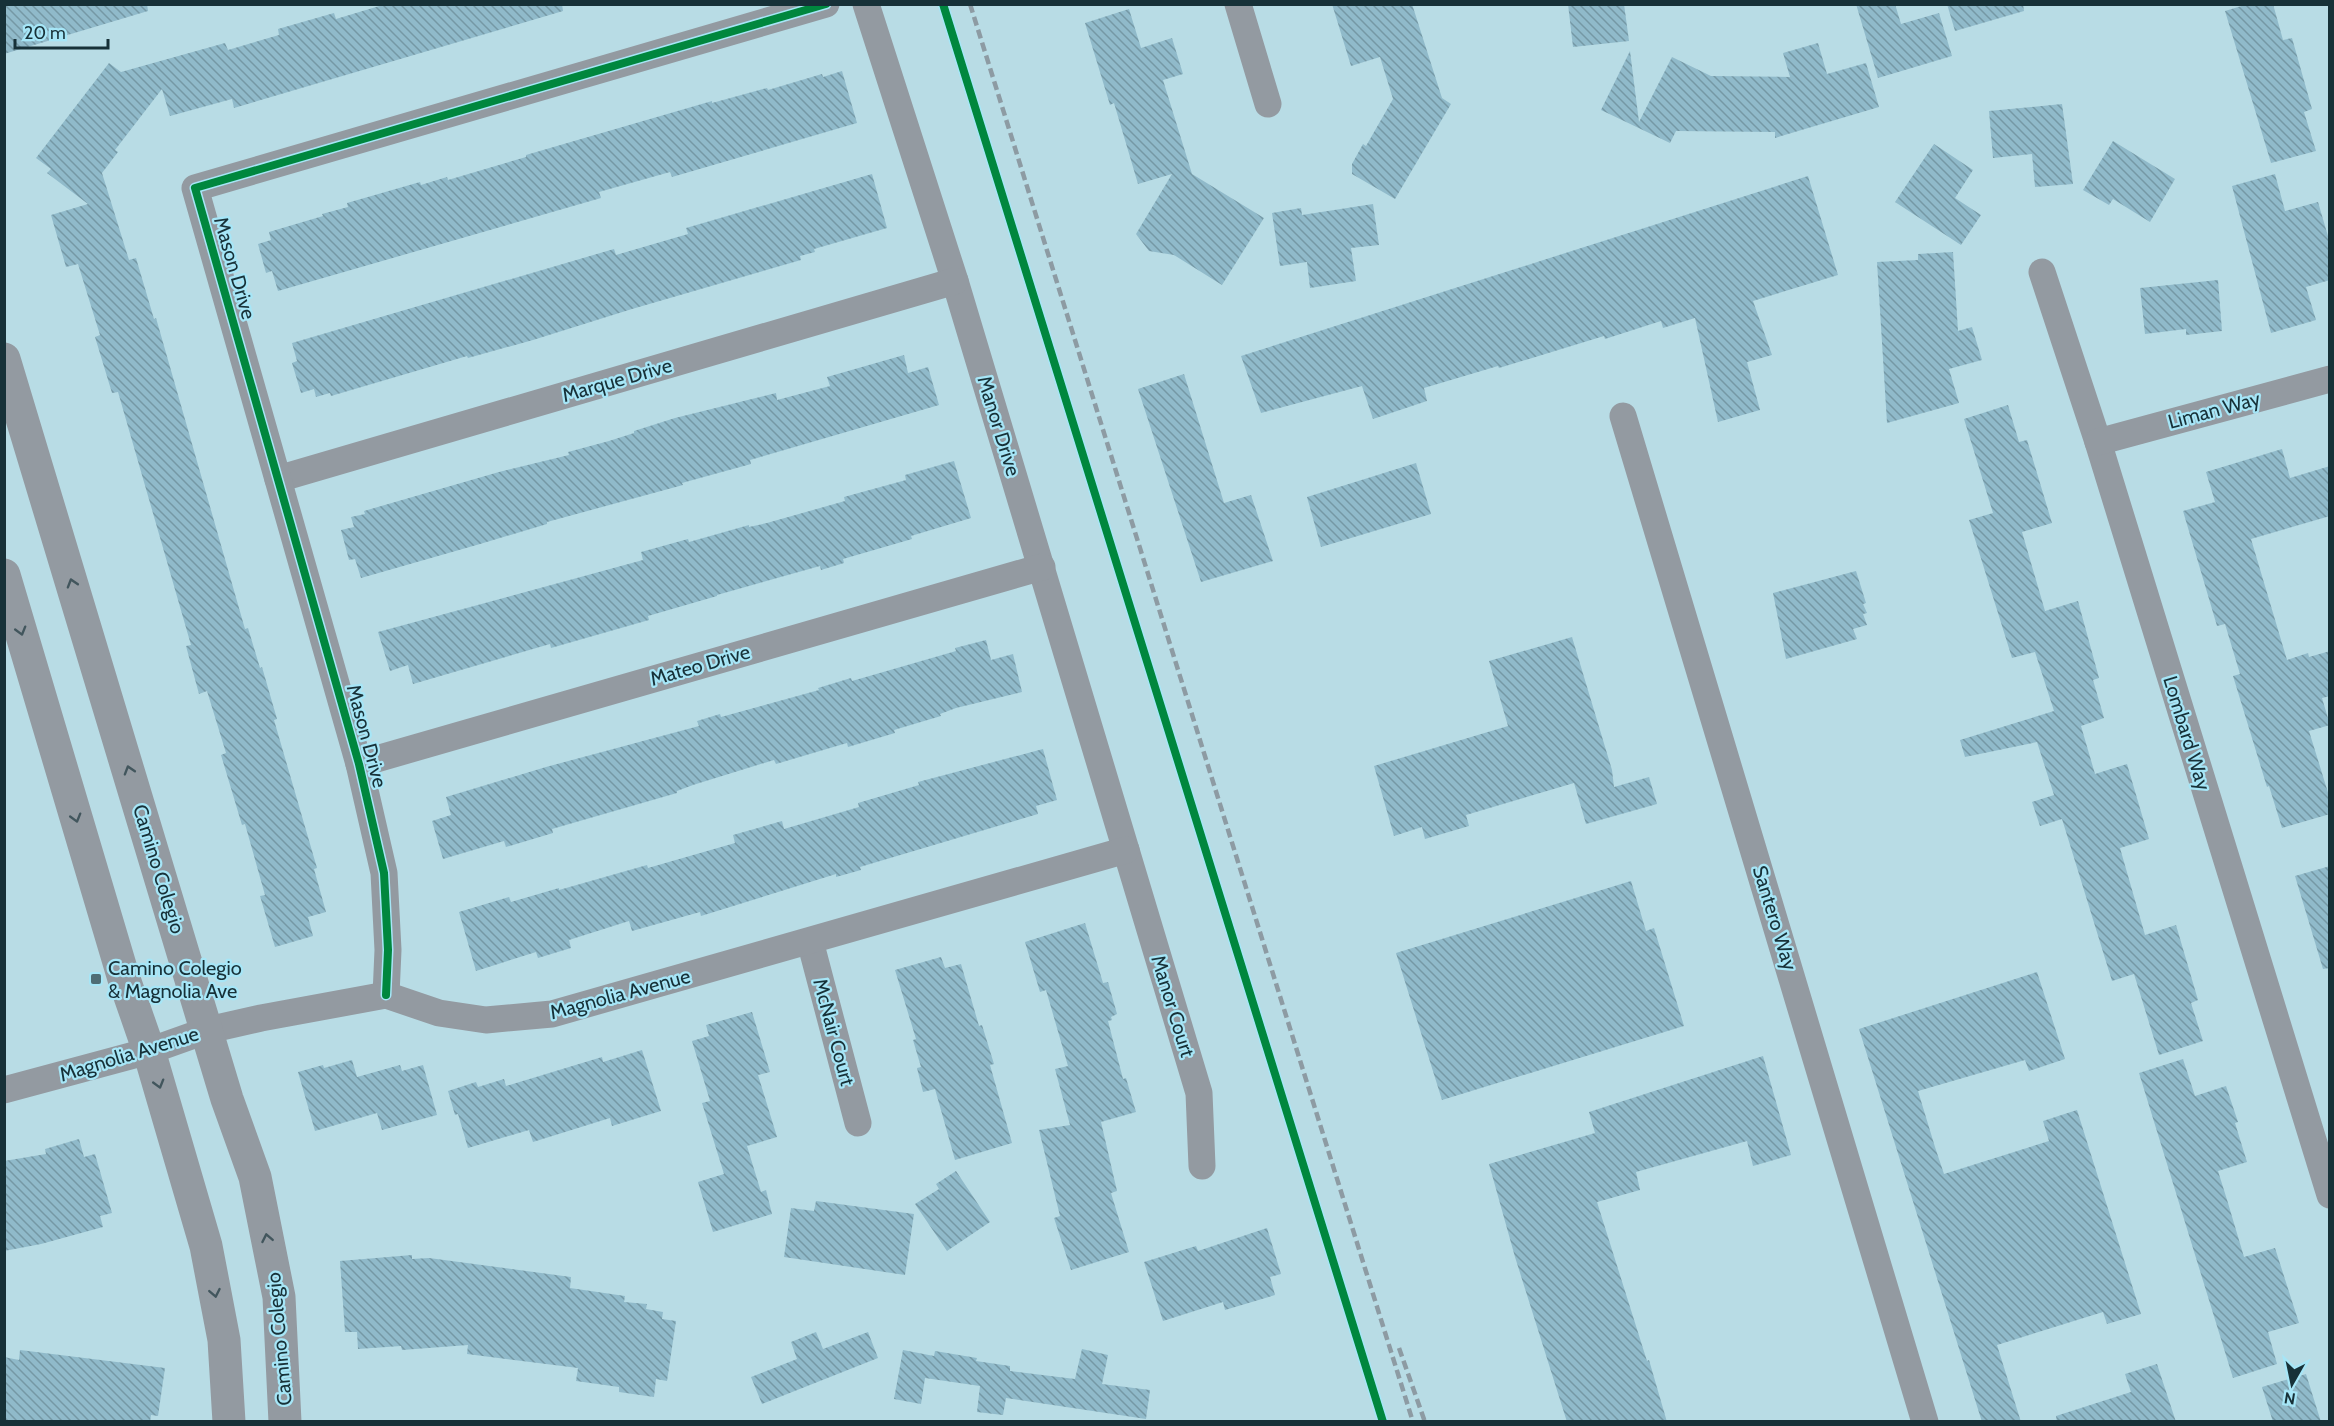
<svg xmlns="http://www.w3.org/2000/svg" width="2334" height="1426" viewBox="0 0 2334 1426" font-family="Cabin,sans-serif">
	<defs>
		<pattern id="building-back-hatch" width="6" height="6" patternUnits="userSpaceOnUse" patternTransform="scale(1.5)"><rect width="6" height="6" fill="#90baca"/><path d="M-1 5l2 2M0 0l6 6M5-1l2 2" fill="none" stroke="#7598a5"/></pattern>
	</defs>
	<rect width="100%" height="100%" fill="#b8dce5"/>
	<g fill="url(#building-back-hatch)">
		<path d="M 4,4 L 147,4 L 148,11 L 4,54 Z"/>
		<path d="M 386,4 L 562,4 L 563,11 L 234,108 L 232,99 L 170,116 L 162,89 L 115,150 L 118,152 L 102,173 L 129,260 L 136,258 L 154,319 L 156,318 L 245,629 L 248,628 L 260,668 L 262,667 L 277,719 L 274,720 L 317,868 L 314,869 L 326,912 L 308,917 L 313,936 L 275,947 L 260,896 L 265,895 L 245,824 L 242,825 L 221,755 L 226,753 L 207,691 L 199,694 L 186,646 L 191,645 L 118,392 L 112,393 L 95,337 L 100,335 L 78,264 L 66,267 L 51,215 L 88,204 L 47,173 L 51,169 L 36,158 L 109,63 L 121,72 L 225,43 L 228,50 L 279,35 L 278,29 L 334,13 L 336,19 Z"/>
		<path d="M 1332,4 L 1412,4 L 1442,98 L 1451,104 L 1395,199 L 1352,174 L 1352,164 L 1363,144 L 1366,146 L 1393,99 L 1380,57 L 1351,66 Z"/>
		<path d="M 1568,4 L 1624,4 L 1629,41 L 1573,47 Z"/>
		<path d="M 1856,4 L 1895,4 L 1901,24 L 1939,13 L 1952,56 L 1878,78 Z"/>
		<path d="M 1947,4 L 2023,4 L 2024,11 L 1955,31 Z"/>
		<path d="M 2248,4 L 2273,4 L 2283,40 L 2292,38 L 2312,109 L 2304,112 L 2316,151 L 2271,163 L 2225,11 Z"/>
		<path d="M 1129,9 L 1141,48 L 1172,38 L 1183,74 L 1163,80 L 1192,174 L 1264,218 L 1222,285 L 1174,255 L 1149,251 L 1136,234 L 1172,174 L 1138,184 L 1114,103 L 1110,105 L 1085,23 Z"/>
		<path d="M 1818,43 L 1827,74 L 1866,63 L 1879,107 L 1775,138 L 1775,132 L 1676,131 L 1670,143 L 1601,110 L 1630,51 L 1639,122 L 1672,57 L 1711,76 L 1790,77 L 1783,53 Z"/>
		<path d="M 842,71 L 857,123 L 672,177 L 670,172 L 599,192 L 601,198 L 278,291 L 272,271 L 266,273 L 258,244 L 271,240 L 269,232 L 323,216 L 322,214 L 348,207 L 347,203 L 420,182 L 421,185 L 447,177 L 448,180 L 526,157 L 526,155 L 712,101 L 712,103 L 767,88 L 768,90 L 822,74 L 823,77 Z"/>
		<path d="M 2062,104 L 2073,184 L 2035,187 L 2032,154 L 1993,158 L 1989,111 Z"/>
		<path d="M 2113,141 L 2175,179 L 2150,222 L 2113,199 L 2109,205 L 2083,190 Z"/>
		<path d="M 1934,144 L 1973,170 L 1955,198 L 1981,215 L 1961,245 L 1895,202 Z"/>
		<path d="M 872,174 L 887,228 L 814,249 L 815,252 L 800,256 L 801,260 L 632,309 L 533,340 L 468,358 L 467,356 L 331,396 L 330,393 L 316,397 L 314,389 L 301,393 L 292,363 L 297,361 L 292,343 L 614,249 L 616,255 L 688,234 L 686,228 Z"/>
		<path d="M 2275,174 L 2285,211 L 2318,202 L 2330,243 L 2330,280 L 2306,287 L 2316,320 L 2271,333 L 2232,186 Z"/>
		<path d="M 1808,176 L 1838,275 L 1753,301 L 1772,355 L 1747,362 L 1760,410 L 1718,422 L 1695,318 L 1663,328 L 1661,321 L 1605,339 L 1604,336 L 1499,368 L 1498,366 L 1424,388 L 1427,401 L 1373,419 L 1362,386 L 1261,413 L 1241,356 Z"/>
		<path d="M 1373,204 L 1379,245 L 1351,248 L 1356,281 L 1310,288 L 1307,262 L 1280,266 L 1272,213 L 1301,208 L 1302,215 Z"/>
		<path d="M 1953,252 L 1958,331 L 1972,327 L 1982,360 L 1949,369 L 1959,403 L 1887,423 L 1877,262 L 1918,260 L 1918,254 Z"/>
		<path d="M 2218,280 L 2222,331 L 2186,335 L 2186,329 L 2145,334 L 2140,288 Z"/>
		<path d="M 904,355 L 908,373 L 928,367 L 939,405 L 750,460 L 751,464 L 682,483 L 683,485 L 547,522 L 547,524 L 480,544 L 361,578 L 355,559 L 349,560 L 341,530 L 354,527 L 351,517 L 365,514 L 364,511 L 499,472 L 569,455 L 568,452 L 609,441 L 634,433 L 634,431 L 675,418 L 776,393 L 777,400 L 830,386 L 827,377 Z"/>
		<path d="M 1184,374 L 1224,503 L 1251,495 L 1273,561 L 1201,582 L 1138,389 Z"/>
		<path d="M 2008,405 L 2019,442 L 2027,440 L 2052,523 L 2022,532 L 2045,611 L 2078,601 L 2099,678 L 2093,680 L 2104,718 L 2081,726 L 2095,774 L 2127,764 L 2149,839 L 2120,848 L 2145,935 L 2176,925 L 2198,1000 L 2191,1003 L 2203,1041 L 2159,1055 L 2134,974 L 2112,981 L 2062,819 L 2040,826 L 2032,802 L 2054,795 L 2037,742 L 1965,757 L 1960,740 L 2054,711 L 2035,652 L 2012,658 L 1969,520 L 1993,513 L 1964,419 Z"/>
		<path d="M 2282,449 L 2290,478 L 2330,466 L 2330,516 L 2251,539 L 2287,660 L 2308,653 L 2309,657 L 2330,651 L 2330,696 L 2322,698 L 2330,725 L 2309,731 L 2330,799 L 2330,814 L 2282,828 L 2269,786 L 2267,787 L 2233,676 L 2240,674 L 2225,624 L 2217,626 L 2183,511 L 2215,502 L 2206,472 Z"/>
		<path d="M 954,461 L 971,518 L 911,536 L 912,539 L 843,559 L 844,563 L 821,570 L 820,566 L 717,595 L 717,596 L 648,616 L 649,620 L 551,648 L 550,644 L 413,684 L 408,665 L 390,671 L 378,632 L 643,560 L 641,552 L 688,539 L 689,542 L 749,525 L 749,527 L 767,523 L 845,501 L 844,497 L 906,480 L 905,475 Z"/>
		<path d="M 1416,463 L 1431,514 L 1321,547 L 1307,497 Z"/>
		<path d="M 1856,571 L 1866,603 L 1863,604 L 1867,613 L 1863,614 L 1867,625 L 1853,629 L 1857,639 L 1786,659 L 1773,593 Z"/>
		<path d="M 1572,637 L 1612,770 L 1614,787 L 1649,777 L 1657,804 L 1586,824 L 1574,783 L 1466,815 L 1469,826 L 1425,839 L 1422,827 L 1394,836 L 1374,766 L 1508,726 L 1489,661 Z"/>
		<path d="M 986,640 L 991,660 L 1013,654 L 1022,692 L 956,708 L 940,714 L 941,716 L 894,730 L 895,733 L 848,747 L 847,743 L 776,764 L 774,760 L 693,785 L 677,791 L 677,793 L 552,829 L 553,833 L 506,847 L 504,841 L 443,859 L 432,821 L 451,815 L 446,797 L 546,767 L 699,726 L 697,721 L 720,714 L 721,717 L 819,690 L 818,688 L 851,678 L 852,681 L 956,651 L 955,648 Z"/>
		<path d="M 1043,749 L 1057,800 L 1036,806 L 1038,814 L 860,867 L 861,870 L 836,877 L 836,874 L 701,916 L 700,912 L 632,931 L 629,921 L 569,940 L 571,948 L 538,958 L 536,952 L 476,971 L 459,912 L 509,897 L 511,902 L 559,888 L 559,890 L 647,865 L 648,868 L 735,843 L 733,835 L 782,821 L 784,829 L 859,807 L 858,803 L 919,785 L 918,782 Z"/>
		<path d="M 2330,866 L 2330,968 L 2323,969 L 2295,876 Z"/>
		<path d="M 1631,881 L 1646,931 L 1654,928 L 1684,1026 L 1442,1100 L 1396,953 Z"/>
		<path d="M 1085,923 L 1103,983 L 1108,982 L 1117,1014 L 1111,1017 L 1112,1020 L 1108,1021 L 1123,1079 L 1126,1078 L 1136,1112 L 1101,1122 L 1117,1191 L 1111,1193 L 1129,1252 L 1071,1270 L 1054,1218 L 1060,1216 L 1039,1130 L 1070,1125 L 1055,1069 L 1068,1066 L 1046,990 L 1040,992 L 1025,942 Z"/>
		<path d="M 941,957 L 945,968 L 961,964 L 979,1026 L 982,1025 L 994,1064 L 990,1065 L 1012,1143 L 955,1160 L 935,1089 L 923,1092 L 917,1068 L 921,1067 L 913,1040 L 916,1039 L 895,970 Z"/>
		<path d="M 2037,972 L 2065,1059 L 2029,1071 L 2025,1060 L 1918,1091 L 1935,1147 L 1944,1174 L 2049,1141 L 2043,1121 L 2077,1110 L 2141,1314 L 2107,1324 L 2103,1312 L 1997,1345 L 2021,1422 L 1982,1422 L 1859,1029 Z"/>
		<path d="M 752,1012 L 770,1072 L 758,1075 L 777,1137 L 747,1146 L 761,1192 L 766,1190 L 772,1214 L 713,1232 L 698,1182 L 724,1174 L 702,1103 L 710,1101 L 692,1041 L 709,1036 L 706,1025 Z"/>
		<path d="M 642,1050 L 661,1111 L 612,1126 L 610,1118 L 533,1142 L 529,1130 L 468,1148 L 458,1114 L 455,1115 L 448,1091 L 476,1082 L 478,1087 L 504,1079 L 506,1086 L 602,1057 L 603,1062 Z"/>
		<path d="M 1763,1056 L 1791,1155 L 1753,1166 L 1747,1141 L 1636,1172 L 1640,1190 L 1597,1202 L 1647,1361 L 1649,1360 L 1667,1422 L 1567,1422 L 1515,1257 L 1489,1164 L 1595,1133 L 1589,1112 Z"/>
		<path d="M 2183,1059 L 2195,1096 L 2226,1086 L 2238,1122 L 2235,1123 L 2247,1162 L 2218,1171 L 2228,1203 L 2244,1257 L 2275,1248 L 2299,1323 L 2268,1332 L 2277,1364 L 2233,1378 L 2139,1073 Z"/>
		<path d="M 352,1060 L 357,1077 L 400,1065 L 402,1071 L 423,1065 L 437,1115 L 382,1130 L 377,1113 L 315,1131 L 298,1072 L 323,1065 L 324,1068 Z"/>
		<path d="M 79,1139 L 84,1157 L 95,1154 L 112,1213 L 100,1216 L 103,1227 L 41,1244 L 4,1251 L 4,1161 L 46,1154 L 45,1149 Z"/>
		<path d="M 956,1171 L 990,1222 L 947,1251 L 915,1204 L 939,1189 L 936,1184 Z"/>
		<path d="M 816,1201 L 914,1214 L 905,1275 L 784,1257 L 791,1208 L 814,1211 Z"/>
		<path d="M 1267,1228 L 1281,1274 L 1270,1277 L 1275,1295 L 1225,1310 L 1223,1302 L 1163,1321 L 1144,1262 L 1196,1246 L 1198,1251 Z"/>
		<path d="M 412,1255 L 412,1259 L 429,1258 L 571,1277 L 570,1288 L 625,1296 L 624,1302 L 647,1304 L 646,1309 L 663,1312 L 662,1319 L 676,1321 L 667,1381 L 656,1379 L 654,1397 L 619,1392 L 619,1387 L 576,1381 L 578,1368 L 467,1354 L 468,1345 L 402,1350 L 401,1346 L 358,1349 L 357,1332 L 345,1332 L 340,1261 Z"/>
		<path d="M 816,1332 L 823,1349 L 868,1332 L 878,1358 L 762,1404 L 751,1377 L 797,1359 L 791,1342 Z"/>
		<path d="M 1082,1349 L 1108,1355 L 1102,1384 L 1150,1390 L 1146,1419 L 1006,1398 L 1003,1415 L 977,1412 L 980,1386 L 925,1378 L 921,1404 L 894,1399 L 903,1350 L 934,1356 L 935,1351 L 977,1358 L 976,1361 L 1010,1366 L 1010,1371 L 1075,1379 Z"/>
		<path d="M 20,1350 L 165,1368 L 158,1416 L 151,1415 L 150,1422 L 4,1422 L 4,1357 L 19,1360 Z"/>
		<path d="M 2157,1364 L 2176,1422 L 2057,1422 L 2056,1416 L 2131,1392 L 2125,1374 Z"/>
		<path d="M 2306,1374 L 2321,1422 L 2273,1422 L 2262,1387 Z"/>
	</g>
	<g fill="none" stroke-linecap="round" stroke-linejoin="round">
		<g stroke="#939aa1" stroke-width="27">
			<path d="M 866,4 L 955,281 L 1199,1093 L 1202,1166"/>
			<path d="M 1238,4 L 1268,104"/>
			<path d="M 2042,272 L 2098,442 L 2330,1195"/>
			<path d="M 1623,416 L 1925,1422"/>
			<path d="M 2098,442 L 2330,379"/>
			<path d="M 278,479 L 955,281"/>
			<path d="M 359,764 L 1042,567"/>
			<path d="M 810,941 L 858,1123"/>
			<path d="M 386,995 L 388,950 L 384,873 L 359,764 L 195,188 L 826,4"/>
			<path d="M 4,1090 L 149,1051 L 208,1030 L 261,1018 L 386,995 L 439,1013 L 486,1020 L 552,1014 L 1126,850"/>
		</g>
		<g stroke="#939aa1" stroke-width="33">
			<path d="M 4,359 L 227,1099 L 255,1177 L 279,1297 L 285,1422"/>
			<path d="M 4,575 L 124,979 L 149,1051 L 206,1246 L 224,1340 L 229,1422"/>
		</g>
		<g stroke="#8d9ba3" stroke-width="4.5" stroke-dasharray="9 4.5" stroke-linecap="butt">
			<path d="M 970,4 L 1413,1422"/>
			<path d="M 1399,1348 L 1425,1422"/>
		</g>
		<g stroke="#a6e6f7" stroke-width="11">
			<g id="cycleway">
				<path d="M 943,4 L 1383,1422"/>
				<path d="M 386,995 L 388,950 L 384,873 L 359,764 L 195,188 L 826,4"/>
			</g>
		</g>
		<use href="#cycleway" stroke="#00873e" stroke-width="8"/>
	</g>
	<defs><path id="oneway-chevron" d="M-2-3.5L2.5 0L-2 3.5" fill="none" stroke-width="1.6" stroke-linecap="round" stroke-linejoin="round" transform="scale(1.5)"/></defs>
	<g stroke="#42565d">
		<use href="#oneway-chevron" transform="translate(72 583) rotate(-107)"/>
		<use href="#oneway-chevron" transform="translate(21 631) rotate(74)"/>
		<use href="#oneway-chevron" transform="translate(129 770) rotate(-107)"/>
		<use href="#oneway-chevron" transform="translate(76 818) rotate(74)"/>
		<use href="#oneway-chevron" transform="translate(159 1084) rotate(74)"/>
		<use href="#oneway-chevron" transform="translate(267 1238) rotate(-101)"/>
		<use href="#oneway-chevron" transform="translate(215 1293) rotate(79)"/>
	</g>
	<rect fill="#4f6d75" stroke="#a6e6f7" stroke-width="2" x="90" y="973" width="12" height="12" rx="3"/>
	<g text-anchor="middle" dominant-baseline="central" stroke-width="4.5" stroke-linejoin="round" paint-order="stroke">
		<g font-size="20" fill="#173138" stroke="#a6e6f7">
			<text transform="translate(235 268) rotate(74)">Mason Drive</text>
			<text transform="translate(617 380) rotate(-16)">Marque Drive</text>
			<text transform="translate(2214 410) rotate(-15)">Liman Way</text>
			<text transform="translate(999 426) rotate(73)">Manor Drive</text>
			<text transform="translate(700 665) rotate(-16)">Mateo Drive</text>
			<text transform="translate(2187 733) rotate(73)">Lombard Way</text>
			<text transform="translate(367 736) rotate(75)">Mason Drive</text>
			<text transform="translate(159 869) rotate(73)">Camino Colegio</text>
			<text transform="translate(1775 918) rotate(73)">Santero Way</text>
			<text transform="translate(620 994) rotate(-15)">Magnolia Avenue</text>
			<text transform="translate(1173 1006) rotate(73)">Manor Court</text>
			<text transform="translate(834 1032) rotate(75)">McNair Court</text>
			<text transform="translate(129 1054) rotate(-17)">Magnolia Avenue</text>
			<text transform="translate(279 1339) rotate(-95)">Camino Colegio</text>
		</g>
		<g font-size="20" fill="#173138" stroke="#a6e6f7" text-anchor="start">
			<text x="108" y="968">Camino Colegio<tspan x="108" dy="23">&amp; Magnolia Ave</tspan></text>
		</g>
	</g>
	<rect width="2334" height="1426" fill="none" stroke="#173138" stroke-width="12"/>
	<g transform="translate(2292 1384) rotate(189)" stroke="#a6e6f7" stroke-width="4.5" paint-order="stroke">
	<path d="M0-4.5L10 22L0 15L-10 22Z" fill="#173138"/>
	<text y="-9" font-size="16" font-weight="bold" text-anchor="middle" fill="#173138">N</text>
	</g>
	<path d="M15 39v9h93v-9" fill="none" stroke="#173138" stroke-width="3"/>
	<text x="24" y="39" font-size="18" fill="#173138" stroke="#a6e6f7" stroke-width="4.5" paint-order="stroke">20 m</text>
</svg>
